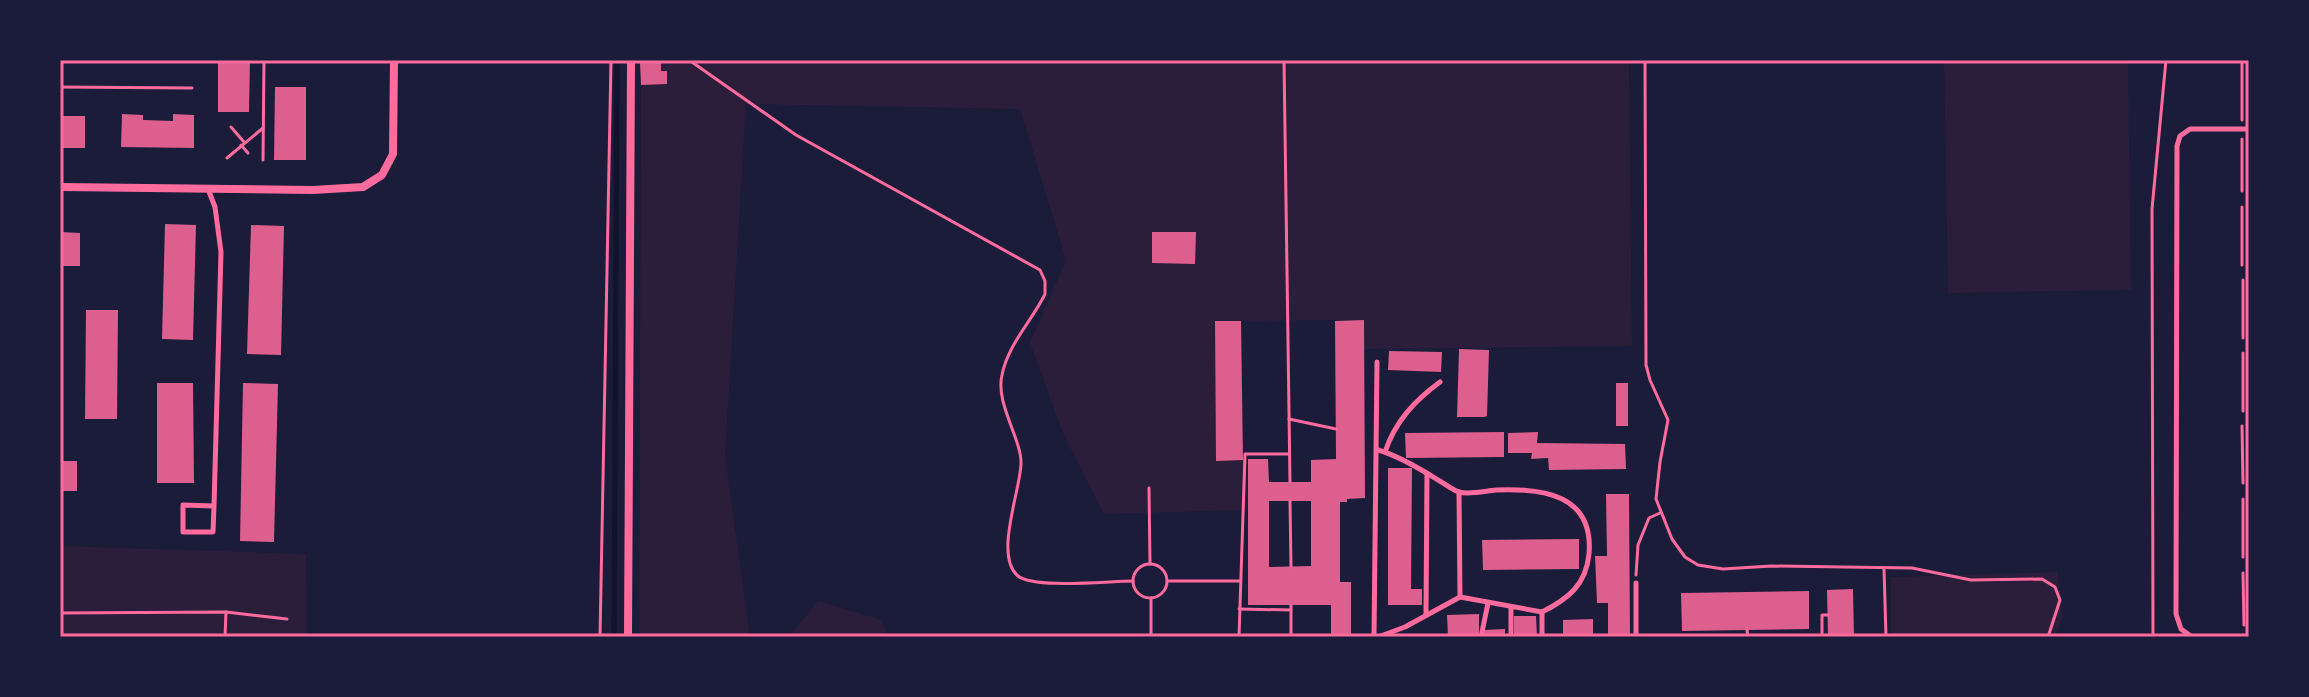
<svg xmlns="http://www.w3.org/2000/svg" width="2309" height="697" viewBox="0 0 2309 697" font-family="Merriweather,serif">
	<rect width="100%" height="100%" fill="#1b1b3a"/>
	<g fill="#2a1e3b">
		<path d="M 641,60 L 1629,60 L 1632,346 L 1364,349 L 1364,320 L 1215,321 L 1216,460 L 1247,460 L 1247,510 L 1104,514 L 1064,436 L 1030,343 L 1066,260 L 1020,109 L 746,104 L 725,455 L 750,637 L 639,637 L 641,85 L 667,84 L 667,72 L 640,63 Z"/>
		<path d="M 1944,60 L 2128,60 L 2131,290 L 1948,293 Z"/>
		<path d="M 63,546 L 306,554 L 307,637 L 60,637 L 60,569 Z"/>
		<path d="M 2057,572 L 2063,616 L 2055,637 L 1891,637 L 1891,577 Z"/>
		<path d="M 818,601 L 882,620 L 888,637 L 789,637 Z"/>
	</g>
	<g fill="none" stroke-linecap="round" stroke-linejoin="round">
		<path stroke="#12122b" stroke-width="5" d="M 614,637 L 617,60"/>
	</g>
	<g fill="#dd5f8e" fill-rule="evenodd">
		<path d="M 218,60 L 250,60 L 249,112 L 218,112 Z"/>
		<path d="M 640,63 L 661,63 L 661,71 L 667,71 L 667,84 L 641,85 Z"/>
		<path d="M 275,87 L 306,87 L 306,160 L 274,160 Z"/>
		<path d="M 122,114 L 143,115 L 143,120 L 173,121 L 173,114 L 194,115 L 194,148 L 121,147 Z"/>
		<rect x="60" y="116" width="25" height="32"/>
		<path d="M 165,224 L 196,225 L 193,340 L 162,339 Z"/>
		<path d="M 251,225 L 284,226 L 281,355 L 247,354 Z"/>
		<path d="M 60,232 L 80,233 L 80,266 L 60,266 Z"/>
		<path d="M 1152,232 L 1196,232 L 1195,264 L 1152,263 Z"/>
		<path d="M 86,310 L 118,310 L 117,419 L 85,419 Z"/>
		<path d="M 1364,320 L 1365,498 L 1347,499 L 1347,502 L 1340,502 L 1340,582 L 1351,582 L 1351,637 L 1331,637 L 1331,605 L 1248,605 L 1248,459 L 1268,459 L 1269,482 L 1311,482 L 1311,460 L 1336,459 L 1335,321 ZM 1269,501 L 1311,501 L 1311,566 L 1269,567 Z"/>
		<path d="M 1215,321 L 1241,321 L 1243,460 L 1216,461 Z"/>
		<path d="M 1459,349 L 1489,350 L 1487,416 L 1484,417 L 1457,417 Z"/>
		<path d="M 1389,351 L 1442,352 L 1441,372 L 1388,370 Z"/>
		<path d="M 157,383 L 193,383 L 194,483 L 157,483 Z"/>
		<path d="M 243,383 L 278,384 L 274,542 L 240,541 Z"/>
		<rect x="1616" y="383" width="12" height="43"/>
		<path d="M 1504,432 L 1504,457 L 1406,458 L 1405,433 Z"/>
		<path d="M 1538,432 L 1537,443 L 1625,444 L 1626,469 L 1549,470 L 1548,458 L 1531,459 L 1532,453 L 1508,453 L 1508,433 Z"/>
		<rect x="60" y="461" width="17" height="30"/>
		<path d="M 1388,468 L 1412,468 L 1411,589 L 1422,589 L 1422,605 L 1388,605 Z"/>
		<path d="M 1606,494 L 1629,494 L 1630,637 L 1608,637 L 1608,603 L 1597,603 L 1595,556 L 1607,556 Z"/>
		<path d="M 1579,539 L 1579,569 L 1483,570 L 1482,540 Z"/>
		<path d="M 1853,589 L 1854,637 L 1828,637 L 1827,590 Z"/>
		<path d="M 1809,591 L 1809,629 L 1682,631 L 1681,593 Z"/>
		<path d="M 1479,614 L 1479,637 L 1448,637 L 1447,615 Z"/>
		<path d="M 1514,616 L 1536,616 L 1537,637 L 1514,637 Z"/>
		<path d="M 1593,619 L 1593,637 L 1563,637 L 1563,620 Z"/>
		<path d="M 1505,629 L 1505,637 L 1484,637 L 1484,630 Z"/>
	</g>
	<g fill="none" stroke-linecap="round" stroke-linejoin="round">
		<g stroke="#ff6b9d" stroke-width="3">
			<path d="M 689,60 L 796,135 L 1040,270 L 1045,281 L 1045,294 C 1032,321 1008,344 1002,375 C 995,403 1022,440 1021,464 C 1020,492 994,556 1018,576 C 1034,589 1109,581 1133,581"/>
			<path d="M 1284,60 L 1290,482"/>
			<path d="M 1645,60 L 1646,365 L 1650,380 L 1668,420 L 1660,462 L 1656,499 L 1672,539 L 1685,557 L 1698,565 L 1723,569 L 1771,566 L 1912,568 L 1971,580 L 2042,579 L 2055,587 L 2060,600 L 2048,637"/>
			<path d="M 2242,60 L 2242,120"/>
			<path d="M 60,87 L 192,88"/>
			<path d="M 231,127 L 244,142"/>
			<path d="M 241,145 L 248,153"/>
			<path d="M 227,158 L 263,128"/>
			<path d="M 263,160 L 264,60"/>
			<path d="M 2242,191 L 2242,139"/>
			<path d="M 2242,265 L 2242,207"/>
			<path d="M 2243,338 L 2243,280"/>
			<path d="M 2243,353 L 2243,411"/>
			<path d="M 1289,419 L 1336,429"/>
			<path d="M 2242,426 L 2243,483"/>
			<path d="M 1149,488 L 1150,564"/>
			<path d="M 2243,499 L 2243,557"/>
			<path d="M 1290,501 L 1291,567"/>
			<circle cx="1150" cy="581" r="17"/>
			<path d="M 1884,569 L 1886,637"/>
			<path d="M 2243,573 L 2244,625"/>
			<path d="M 1636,575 L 1638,545 L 1649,518 L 1660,513"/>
			<path d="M 1168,581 L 1240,581"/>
			<path d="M 1151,598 L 1151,637"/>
			<path d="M 1239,609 L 1291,610"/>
			<path d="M 226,612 L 287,619"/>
			<path d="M 60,613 L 226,612 L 225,637"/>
			<path d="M 1747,630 L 1748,637"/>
			<path d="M 600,637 L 611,60"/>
			<path d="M 1239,637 L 1245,454 L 1289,454"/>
			<path d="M 1291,637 L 1291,605"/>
			<path d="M 1822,637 L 1822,615 L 1828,615"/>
			<path d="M 2153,637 L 2152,209 L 2166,60"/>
		</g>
		<g stroke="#ff6b9d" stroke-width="5">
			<path d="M 208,189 L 215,207 L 221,252 L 214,506 L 183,505 L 183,532 L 213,532 L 214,506"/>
			<path d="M 1378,450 C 1399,456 1419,468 1438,480 C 1444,483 1452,490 1459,492 C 1469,495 1485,491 1496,490 C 1542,488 1594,494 1589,554 C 1586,585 1568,599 1542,612 L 1542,637"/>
			<path d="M 1385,452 C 1395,422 1414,401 1440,382"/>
			<path d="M 1459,492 L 1460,597"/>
			<path d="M 1636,583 L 1636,637"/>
			<path d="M 1511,607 L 1511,637"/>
			<path d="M 1426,614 L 1427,474"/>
			<path d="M 1374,637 L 1377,362"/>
			<path d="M 1378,637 L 1405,627 L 1460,597 L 1542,612"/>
			<path d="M 1481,637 L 1488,603"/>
			<path d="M 2192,637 L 2181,629 L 2176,614 L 2177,146 L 2180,136 L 2190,129 L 2249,129"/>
			<path d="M 2241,637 L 2249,637"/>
		</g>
		<g stroke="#ff6b9d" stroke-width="8">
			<path d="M 60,187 L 313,190 L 363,187 L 382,175 L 393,154 L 394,60"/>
			<path d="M 628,637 L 631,60"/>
		</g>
	</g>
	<rect width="2309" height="697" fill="none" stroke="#1b1b3a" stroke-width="124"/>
	<rect x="62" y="62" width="2185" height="573" fill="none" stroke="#ff6b9d" stroke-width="3"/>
</svg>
